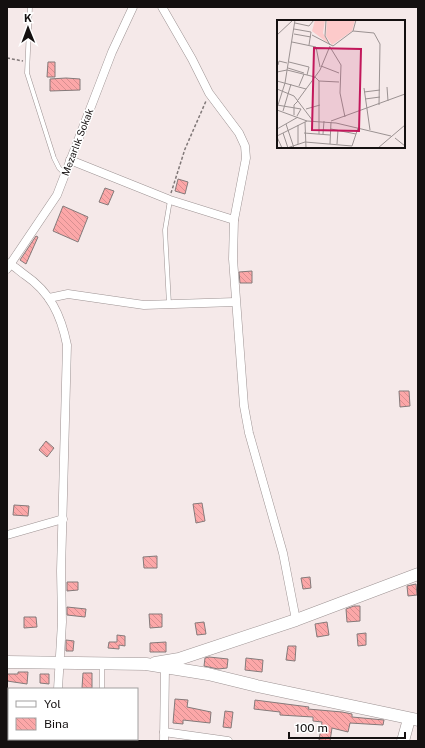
<svg xmlns="http://www.w3.org/2000/svg" width="425" height="748" viewBox="0 0 425 748" font-family="'Public Sans',sans-serif">
	<defs>
		<pattern id="building-back-hatch" width="6" height="6" patternUnits="userSpaceOnUse"><rect width="6" height="6" fill="#fca7a8"/><path d="M-1 5l2 2M0 0l6 6M5-1l2 2" fill="none" stroke="#d78f90"/></pattern>
	</defs>
	<rect width="100%" height="100%" fill="#f5e9e9"/>
	<g fill="url(#building-back-hatch)" stroke="#847a7a">
		<path d="M 48,62 L 55,62 L 55,77 L 47,77 Z"/>
		<path d="M 66,78 L 80,79 L 80,90 L 50,91 L 50,79 Z"/>
		<path d="M 178,179 L 188,182 L 185,194 L 175,191 Z"/>
		<path d="M 105,188 L 114,191 L 108,205 L 99,202 Z"/>
		<path d="M 63,206 L 88,217 L 78,242 L 53,231 Z"/>
		<path d="M 36,236 L 38,237 L 26,264 L 20,260 Z"/>
		<path d="M 252,271 L 252,283 L 240,283 L 239,272 Z"/>
		<path d="M 399,391 L 409,391 L 410,406 L 400,407 Z"/>
		<path d="M 46,441 L 54,448 L 47,457 L 39,450 Z"/>
		<path d="M 202,503 L 205,521 L 196,523 L 193,504 Z"/>
		<path d="M 14,505 L 29,506 L 28,516 L 13,515 Z"/>
		<path d="M 157,556 L 157,568 L 144,568 L 143,557 Z"/>
		<path d="M 310,577 L 311,588 L 303,589 L 301,578 Z"/>
		<path d="M 67,582 L 78,582 L 78,590 L 67,591 Z"/>
		<path d="M 416,584 L 417,595 L 408,596 L 407,586 Z"/>
		<path d="M 354,606 L 360,606 L 360,621 L 347,622 L 346,609 Z"/>
		<path d="M 67,607 L 86,609 L 85,617 L 67,615 Z"/>
		<path d="M 149,614 L 162,614 L 162,627 L 150,628 Z"/>
		<path d="M 24,617 L 36,617 L 37,627 L 24,628 Z"/>
		<path d="M 204,622 L 206,634 L 197,635 L 195,623 Z"/>
		<path d="M 327,622 L 329,635 L 317,637 L 315,624 Z"/>
		<path d="M 366,633 L 366,645 L 358,646 L 357,634 Z"/>
		<path d="M 117,635 L 125,636 L 125,646 L 119,645 L 119,649 L 108,648 L 109,642 L 117,642 Z"/>
		<path d="M 66,640 L 74,641 L 73,651 L 66,651 Z"/>
		<path d="M 166,642 L 166,652 L 150,652 L 150,643 Z"/>
		<path d="M 288,646 L 296,646 L 295,661 L 286,660 Z"/>
		<path d="M 209,657 L 228,659 L 227,668 L 218,669 L 204,666 L 205,658 Z"/>
		<path d="M 246,658 L 263,660 L 262,672 L 245,670 Z"/>
		<path d="M 18,672 L 28,672 L 27,684 L 7,681 L 7,674 L 18,674 Z"/>
		<path d="M 83,673 L 92,673 L 92,688 L 82,688 Z"/>
		<path d="M 40,674 L 49,674 L 49,684 L 40,683 Z"/>
		<path d="M 175,699 L 188,700 L 187,707 L 211,712 L 210,723 L 183,720 L 183,724 L 173,723 Z"/>
		<path d="M 255,700 L 309,707 L 308,709 L 342,712 L 352,714 L 352,717 L 384,720 L 383,725 L 350,723 L 348,732 L 332,728 L 330,741 L 319,740 L 322,722 L 313,721 L 313,717 L 280,715 L 280,712 L 254,709 Z"/>
		<path d="M 225,711 L 233,712 L 231,728 L 223,727 Z"/>
	</g>
	<g fill="none" stroke-linecap="round" stroke-linejoin="round">
		<g stroke="#9d9393" stroke-width="5">
			<g id="lane">
				<path d="M 30,7 L 27,73 L 54,158 L 59,168 L 65,174"/>
				<path d="M 169,304 L 165,230 L 170,200"/>
				<path d="M 102,689 L 102,666"/>
				<path d="M 99,741 L 100,739"/>
			</g>
		</g>
		<g stroke="#9d9393" stroke-width="9">
			<g id="street">
				<path d="M 162,7 L 192,59 L 209,93 L 239,133 L 245,146 L 246,158 L 234,220 L 233,259 L 244,406 L 249,433 L 283,553 L 296,620"/>
				<path d="M 70,160 L 170,200 L 234,220"/>
				<path d="M 7,263 C 14,265 19,271 25,275 C 50,292 61,315 67,345 L 61,571 L 62,622 L 58,689"/>
				<path d="M 7,269 L 57,195 L 112,52 L 133,7"/>
				<path d="M 49,298 L 68,294 L 144,305 L 235,302"/>
				<path d="M 7,535 L 63,519"/>
				<path d="M 164,732 L 228,741"/>
				<path d="M 57,741 L 57,739"/>
				<path d="M 164,741 L 165,668"/>
			</g>
		</g>
		<g stroke="#9d9393" stroke-width="13">
			<g id="secondary">
				<path d="M 7,662 L 146,664 L 208,674 L 257,686 L 418,720"/>
				<path d="M 155,663 L 179,659 L 296,620 L 418,574"/>
				<path d="M 403,741 L 409,719"/>
			</g>
		</g>
		<g stroke="#807878" stroke-width="1.5" stroke-dasharray="3 2" stroke-linecap="butt">
			<path d="M 7,58 L 23,61"/>
			<path d="M 171,193 L 185,149 L 206,101"/>
		</g>
		<use href="#lane" stroke="#fff" stroke-width="4"/>
		<use href="#street" stroke="#fff" stroke-width="8"/>
		<use href="#secondary" stroke="#fff" stroke-width="12"/>
	</g>
	<g text-anchor="middle" dominant-baseline="central" stroke-width="3" stroke-linejoin="round" paint-order="stroke">
		<g font-size="10" fill="#141010" stroke="#fff">
			<text transform="translate(77 142) rotate(-69)">Mezarlık Sokak</text>
		</g>
	</g>
	<g transform="translate(277 20)">
		<rect width="128" height="128" fill="#f5e9e9"/>
		<path d="M 38,0 L 48,0 L 46,13 L 52,24 L 35,11 ZM 50,0 L 78,0 L 75,11 L 55,25 L 49,16 Z" fill="#fdcaca"/>
		<path fill="none" stroke="#9b9292" stroke-width="1" d="M 49,0 L 48,16 L 53,25M 18,3 L 32,6 L 37,0M 17,9 L 34,12 L 32,25M 76,11 L 97,13 L 103,24 L 102,85M 17,14 L 34,17M 0,15 L 16,0M 35,15 L 56,26 L 76,11 L 79,0M 15,22 L 39,27 L 43,47M 53,27 L 64,45 L 63,73 L 68,97M 12,42 L 32,47 L 30,55M 1,45 L 2,41 L 10,43M 44,46 L 62,53M 11,48 L 27,53M 0,52 L 10,50 L 38,57 L 42,61 L 42,114M 0,61 L 29,69M 42,61 L 62,62M 22,66 L 27,54M 110,67 L 111,81M 87,68 L 93,110M 0,69 L 17,76 L 36,101M 87,72 L 103,70M 88,79 L 103,77M 21,80 L 43,50 L 53,26M 0,85 L 24,89 L 20,96M 1,85 L 8,63 L 18,0M 29,89 L 43,85M 0,90 L 30,101 L 59,103 L 114,116M 6,91 L 14,64M 17,95 L 17,85 L 21,81M 54,101 L 128,74M 28,102 L 29,128M 9,104 L 17,128M 21,105 L 21,124M 0,109 L 21,97M 54,109 L 79,114M 6,113 L 11,128M 27,113 L 53,115M 46,114 L 47,101M 0,116 L 30,101M 0,117 L 5,128M 118,118 L 128,126M 53,124 L 54,102M 60,124 L 61,110M 10,128 L 28,122 L 75,126 L 81,108M 101,128 L 128,105"/>
		<path fill="#c2185b" fill-opacity="0.15" stroke="#c2185b" stroke-width="2" d="M 37,28 L 84,29 L 82,111 L 35,110 Z"/>
		<rect width="128" height="128" fill="none" stroke="#141010" stroke-width="2"/>
	</g>
	<rect width="425" height="748" fill="none" stroke="#141010" stroke-width="16"/>
	<rect x="8" y="688" width="130" height="52" fill="#ffffff" stroke="#a19f9f"/>
	<rect x="16" y="701" width="20" height="6" fill="#ffffff" stroke="#a19f9f"/>
	<text x="44" y="708" font-size="12" fill="#141010">Yol</text>
	<rect x="16" y="718" width="20" height="12" fill="url(#building-back-hatch)" stroke="#a19f9f"/>
	<text x="44" y="728" font-size="12" fill="#141010">Bina</text>
	<g transform="translate(28 28) rotate(359)" stroke="#ffffff" stroke-width="3" paint-order="stroke">
	<path d="M0-3L7 15L0 10L-7 15Z" fill="#141010"/>
	<text y="-6" font-size="11" font-weight="bold" text-anchor="middle" fill="#141010">K</text>
	</g>
	<path d="M289 732v6h116v-6" fill="none" stroke="#141010" stroke-width="2"/>
	<text x="295" y="732" font-size="12" fill="#141010" stroke="#ffffff" stroke-width="3" paint-order="stroke">100 m</text>
</svg>
